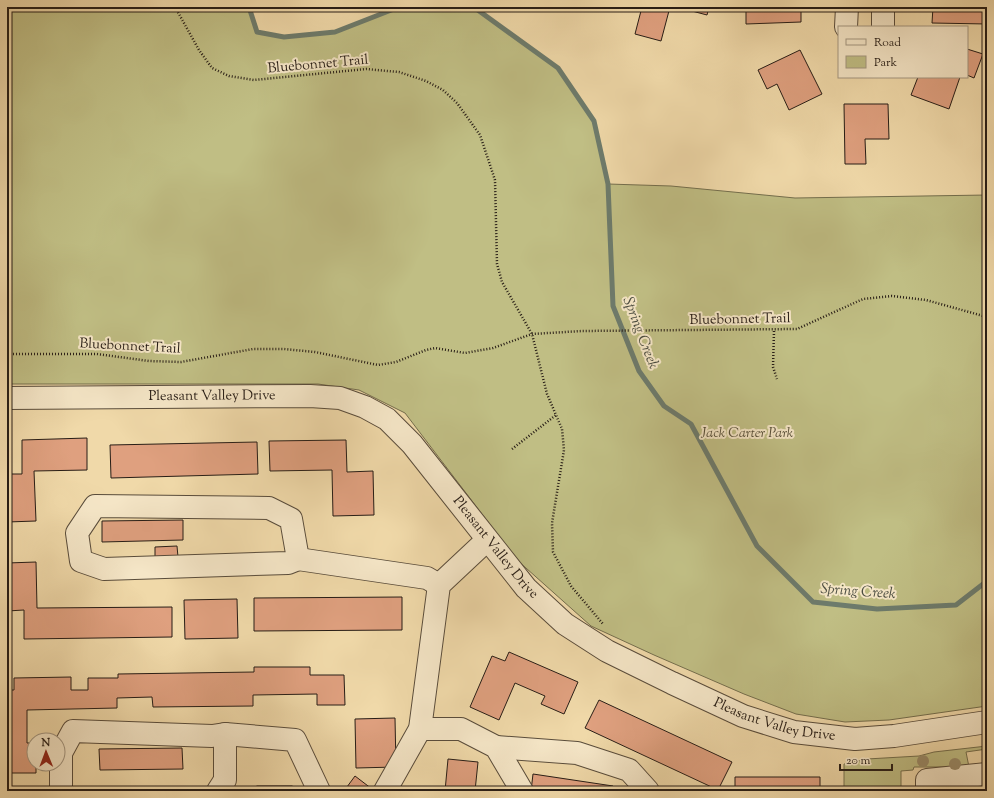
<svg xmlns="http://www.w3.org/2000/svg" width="994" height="798" viewBox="0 0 994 798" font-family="'Sorts Mill Goudy',serif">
	<rect width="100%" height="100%" fill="#f0d9a9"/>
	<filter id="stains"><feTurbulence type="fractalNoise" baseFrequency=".005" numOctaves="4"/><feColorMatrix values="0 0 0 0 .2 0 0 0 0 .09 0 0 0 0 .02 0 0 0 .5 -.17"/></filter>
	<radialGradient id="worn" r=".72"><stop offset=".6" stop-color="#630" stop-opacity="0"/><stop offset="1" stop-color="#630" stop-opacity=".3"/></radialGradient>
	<g fill="#c0be84" stroke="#746e4d">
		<path d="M 7,7 L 249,7 L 257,32 L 284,37 L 335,32 L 399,7 L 475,8 L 558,68 L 594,121 L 608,184 L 671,186 L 795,198 L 987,195 L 987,706 L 889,720 L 845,722 L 796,714 L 744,694 L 654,655 L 591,626 L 517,560 L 405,413 L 359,390 L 318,384 L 7,384 Z"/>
		<path d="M 987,746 L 987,749 L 966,752 L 969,767 L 914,767 L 913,770 L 901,771 L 901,791 L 844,791 L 844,764 L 867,759 L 919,756 L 934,752 Z"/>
	</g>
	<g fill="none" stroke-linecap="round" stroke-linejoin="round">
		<g stroke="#6d7b6c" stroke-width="5">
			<path d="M 249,7 L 257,32 L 284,37 L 335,32 L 399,7"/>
			<path d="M 448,7 L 475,8 L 558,68 L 594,121 L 608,184 L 613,306 L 639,371 L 664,406 L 691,424 L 757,546 L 813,602 L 877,609 L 956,605 L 987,581"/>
		</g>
	</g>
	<g fill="#dfa07f" stroke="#271d16">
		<path d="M 642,7 L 670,7 L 661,41 L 635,34 Z"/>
		<path d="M 677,7 L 709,7 L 707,15 Z"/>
		<path d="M 746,7 L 801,7 L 801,22 L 746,24 Z"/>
		<path d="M 933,7 L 987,7 L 987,24 L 932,23 Z"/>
		<path d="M 967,49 L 983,54 L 974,78 L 967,75 Z"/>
		<path d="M 800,50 L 822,94 L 789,110 L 777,84 L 767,89 L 758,70 Z"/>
		<path d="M 918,77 L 960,77 L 949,109 L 911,95 Z"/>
		<path d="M 844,104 L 888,104 L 889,139 L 865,139 L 866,164 L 845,164 Z"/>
		<path d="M 87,438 L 87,470 L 34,471 L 36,521 L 7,522 L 7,474 L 22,474 L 22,440 Z"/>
		<path d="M 346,440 L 347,472 L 373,471 L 374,515 L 333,516 L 332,470 L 270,471 L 269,441 Z"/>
		<path d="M 257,442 L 258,474 L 111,478 L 110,445 Z"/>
		<path d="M 183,520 L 183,540 L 102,542 L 102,521 Z"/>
		<path d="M 177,546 L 178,557 L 155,557 L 155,547 Z"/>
		<path d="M 36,562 L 37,608 L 172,607 L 172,637 L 24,639 L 24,610 L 7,611 L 7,563 Z"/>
		<path d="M 402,597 L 402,630 L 254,631 L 254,598 Z"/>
		<path d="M 237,599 L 238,638 L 185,639 L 184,600 Z"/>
		<path d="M 509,652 L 578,682 L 564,714 L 541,704 L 545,696 L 515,683 L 499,720 L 470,707 L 492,656 L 505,661 Z"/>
		<path d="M 254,667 L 310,667 L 310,675 L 344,675 L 345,705 L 317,705 L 317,694 L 253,695 L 253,706 L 153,707 L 152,697 L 117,698 L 117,708 L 27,710 L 27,743 L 34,743 L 34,764 L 36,764 L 36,773 L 7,773 L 7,690 L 14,690 L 14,678 L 71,677 L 71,690 L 88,690 L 88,678 L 118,678 L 118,674 L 254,672 Z"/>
		<path d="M 599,700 L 732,762 L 718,790 L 585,728 Z"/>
		<path d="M 395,718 L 396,767 L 356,768 L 355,719 Z"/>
		<path d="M 182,748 L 183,769 L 100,770 L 99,749 Z"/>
		<path d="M 448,759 L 478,762 L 475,791 L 445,791 Z"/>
		<path d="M 533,774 L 613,786 L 613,791 L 531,791 Z"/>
		<path d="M 355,776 L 372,789 L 371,791 L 344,791 Z"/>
		<path d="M 735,777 L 820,777 L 820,790 L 831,791 L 735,791 Z"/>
		<rect x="257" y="786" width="35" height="5"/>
		<path d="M 195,788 L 195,791 L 136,791 L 136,789 Z"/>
	</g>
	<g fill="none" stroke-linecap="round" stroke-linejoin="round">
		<g stroke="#594c3b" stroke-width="24">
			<g id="minor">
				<path d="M 846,27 L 847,7"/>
				<path d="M 883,27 L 883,7"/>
				<path id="s1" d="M 7,398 L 310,396 L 340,398 L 365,407 L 387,419 L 412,444 L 526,588 L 565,624 L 607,651 L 672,683 L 743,716 L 794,732 L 855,739 L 894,736 L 987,722"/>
				<path d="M 95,506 L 269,508 L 291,519 L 298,559 L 288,563 L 104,569 L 81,561 L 77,533 Z"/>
				<path d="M 298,559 L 427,578 L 439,585"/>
				<path d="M 420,729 L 461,729 L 496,747 L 522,791"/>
				<path d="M 225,734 L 295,740 L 319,791"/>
				<path d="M 496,747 L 577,753 L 629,770 L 648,791"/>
				<path d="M 61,791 L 61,753 L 73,731 L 212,736 L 225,734 L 225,780 L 218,791"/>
				<path d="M 385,791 L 420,729 L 439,585 L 487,540"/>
				<path d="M 927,791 L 927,780 L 987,774"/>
			</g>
		</g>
		<g stroke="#271d16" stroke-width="2.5" stroke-dasharray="1 2" stroke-linecap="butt">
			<path d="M 175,7 L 199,50 L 212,68 L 229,76 L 254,80 L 366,69 L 399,72 L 426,81 L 443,90 L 457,103 L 480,135 L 495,180 L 497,264 L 502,282 L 532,334 L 547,394 L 562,429 L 564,450 L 552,523 L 553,552 L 571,586 L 603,624"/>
			<path d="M 774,331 L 773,367 L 777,379"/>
			<path d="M 7,354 L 97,354 L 149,361 L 181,362 L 253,349 L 284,349 L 315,352 L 378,365 L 396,362 L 426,350 L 435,348 L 465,353 L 493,348 L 532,334 L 582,331 L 797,329 L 863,299 L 892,296 L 926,300 L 987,317"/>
			<path d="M 512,449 L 556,415"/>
		</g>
		<use href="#minor" stroke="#f5e6c7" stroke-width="22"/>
	</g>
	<g fill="#9b8c6a">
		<circle cx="923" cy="761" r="6"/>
		<circle cx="955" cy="764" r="6"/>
	</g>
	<g text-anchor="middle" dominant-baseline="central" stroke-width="4" stroke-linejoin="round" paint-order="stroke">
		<g font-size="14" fill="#271d16" stroke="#f5e6c7">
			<text transform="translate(318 65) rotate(-5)">Bluebonnet Trail</text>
			<text transform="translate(740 320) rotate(-1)">Bluebonnet Trail</text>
			<text transform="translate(130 347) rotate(3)">Bluebonnet Trail</text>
			<text stroke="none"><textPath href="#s1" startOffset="205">Pleasant Valley Drive</textPath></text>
			<text stroke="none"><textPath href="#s1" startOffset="553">Pleasant Valley Drive</textPath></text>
			<text stroke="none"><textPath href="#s1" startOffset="889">Pleasant Valley Drive</textPath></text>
		</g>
		<g font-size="14" font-style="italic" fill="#554d37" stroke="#f5e6c7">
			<text x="747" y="434">Jack Carter Park</text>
		</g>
		<g font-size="15" font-style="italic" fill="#4a4c41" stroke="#f5e6c7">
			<text transform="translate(640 333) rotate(69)">Spring Creek</text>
			<text transform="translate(858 592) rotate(4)">Spring Creek</text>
		</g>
	</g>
	<rect width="994" height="798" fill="none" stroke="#f0d9a9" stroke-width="24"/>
	<rect x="8" y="8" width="978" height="782" fill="none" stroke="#271d16" stroke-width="2"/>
	<rect x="12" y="12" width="970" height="774" fill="none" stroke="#271d16"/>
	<rect x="838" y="26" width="130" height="52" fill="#f5e6c7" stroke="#a39680"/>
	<rect x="846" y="39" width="20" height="6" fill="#f5e6c7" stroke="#a39680"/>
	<text x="874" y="46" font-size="12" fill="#271d16">Road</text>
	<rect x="846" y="56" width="20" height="12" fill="#c0be84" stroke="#a39680"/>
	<text x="874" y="66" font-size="12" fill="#271d16">Park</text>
	<g transform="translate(46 752) rotate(359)"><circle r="19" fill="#f5e6c7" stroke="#a39680"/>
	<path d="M0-3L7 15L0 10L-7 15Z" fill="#8f2418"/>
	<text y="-6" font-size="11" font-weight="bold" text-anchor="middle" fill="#271d16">N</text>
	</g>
	<path d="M840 764v6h52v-6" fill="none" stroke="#271d16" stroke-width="2"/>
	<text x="846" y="764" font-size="12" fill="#271d16" stroke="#f5e6c7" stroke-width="3" paint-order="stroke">20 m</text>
	<rect width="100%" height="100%" filter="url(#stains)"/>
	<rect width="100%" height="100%" fill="url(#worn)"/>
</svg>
